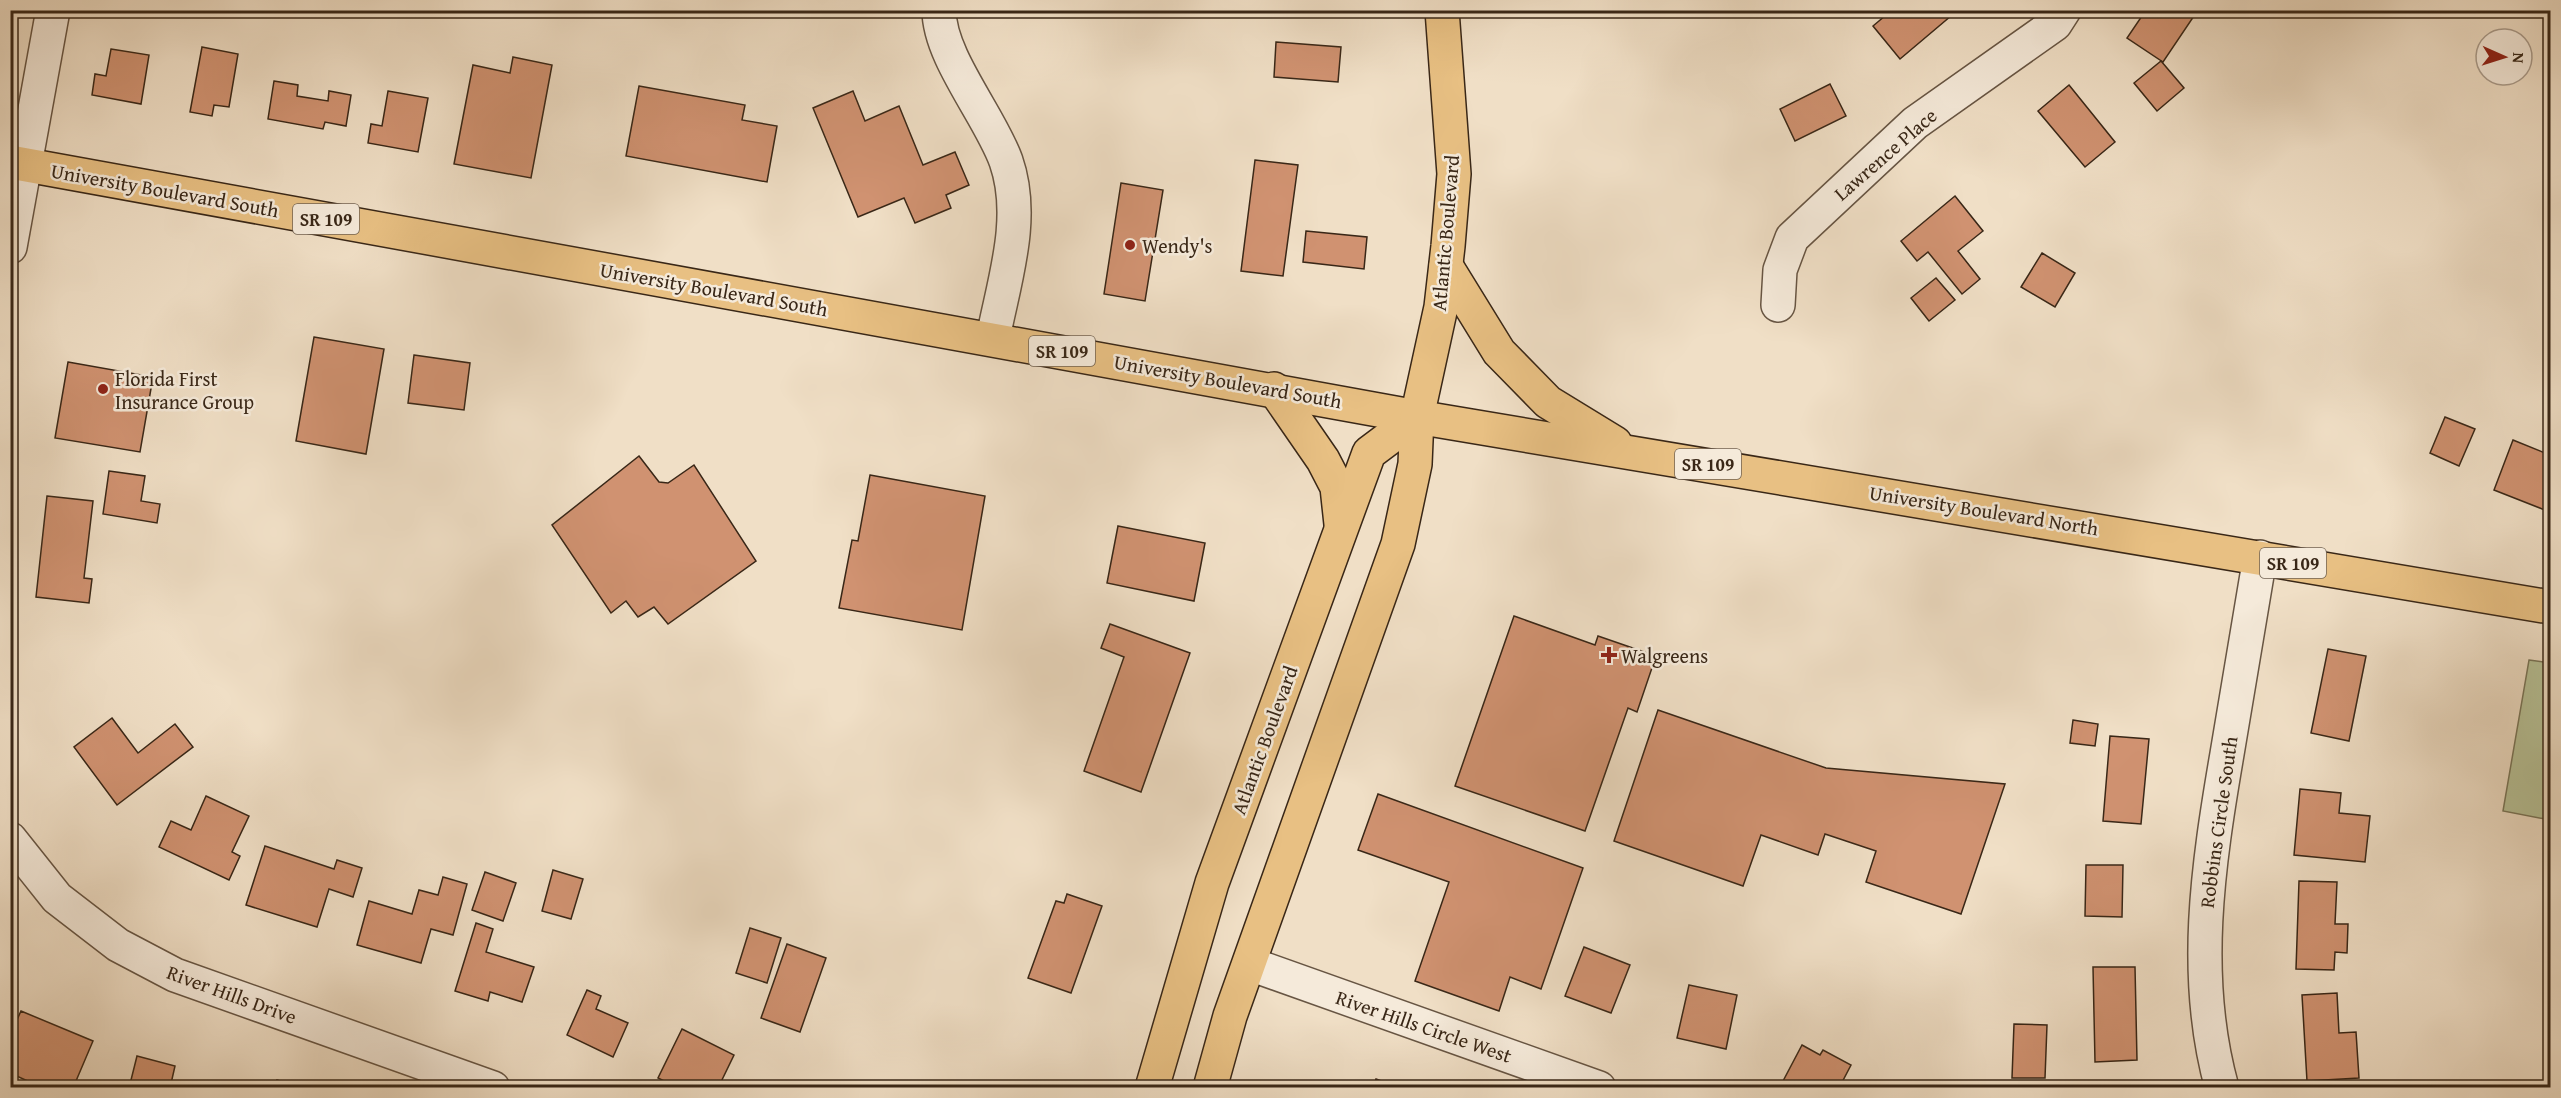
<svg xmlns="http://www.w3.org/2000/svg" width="2561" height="1098" viewBox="0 0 2561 1098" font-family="'Gentium Book Plus',serif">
	<rect width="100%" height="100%" fill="#f0dfc6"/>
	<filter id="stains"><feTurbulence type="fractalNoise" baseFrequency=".00333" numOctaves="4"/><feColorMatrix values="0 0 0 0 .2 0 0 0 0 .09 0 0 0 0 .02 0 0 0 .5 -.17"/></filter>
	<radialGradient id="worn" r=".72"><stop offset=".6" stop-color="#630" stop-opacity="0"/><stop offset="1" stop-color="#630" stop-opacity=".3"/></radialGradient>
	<path fill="#b7c297" stroke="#787457" stroke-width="1.5" d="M 2529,660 L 2550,663 L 2550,820 L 2503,811 Z"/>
	<path fill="#9abcb6" stroke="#738076" stroke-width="1.5" d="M 2550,1022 L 2550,1087 L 2545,1087 Z"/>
	<g fill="#d09271" stroke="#392717" stroke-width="1.5">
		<path d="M 1892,10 L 1958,10 L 1900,59 L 1873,26 Z"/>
		<path d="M 2146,10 L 2198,10 L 2163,62 L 2127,38 Z"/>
		<path d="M 1276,42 L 1341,47 L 1338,82 L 1274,77 Z"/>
		<path d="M 202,47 L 238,54 L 229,107 L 214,105 L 212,116 L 190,112 Z"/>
		<path d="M 111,49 L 149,55 L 141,104 L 92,95 L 95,74 L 106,76 Z"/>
		<path d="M 513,57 L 552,65 L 531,178 L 454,164 L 473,65 L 510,73 Z"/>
		<path d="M 2161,61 L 2184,88 L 2157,111 L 2134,83 Z"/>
		<path d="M 274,81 L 298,85 L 297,96 L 328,101 L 329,91 L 351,95 L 346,126 L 325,122 L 323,129 L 268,119 Z"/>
		<path d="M 1830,84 L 1846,116 L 1795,141 L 1780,109 Z"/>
		<path d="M 2069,85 L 2115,142 L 2085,167 L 2038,111 Z"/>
		<path d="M 639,86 L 745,105 L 742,120 L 777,126 L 767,182 L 626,156 Z"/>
		<path d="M 388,91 L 428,98 L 418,152 L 368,143 L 371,124 L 382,126 Z"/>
		<path d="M 853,91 L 865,121 L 899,106 L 923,165 L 955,152 L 969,185 L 946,195 L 951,208 L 915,223 L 904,198 L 858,217 L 813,108 Z"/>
		<path d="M 1255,160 L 1298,165 L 1283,276 L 1241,271 Z"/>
		<path d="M 1121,183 L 1163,190 L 1145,301 L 1104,294 Z"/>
		<path d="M 1955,196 L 1983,231 L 1958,251 L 1980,279 L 1962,294 L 1928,252 L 1917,261 L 1901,241 Z"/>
		<path d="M 1306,231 L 1367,237 L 1364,269 L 1303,262 Z"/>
		<path d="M 2042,253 L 2075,273 L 2055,307 L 2021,287 Z"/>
		<path d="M 1936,278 L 1955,300 L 1929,321 L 1911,298 Z"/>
		<path d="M 314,337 L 384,349 L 366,454 L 296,441 Z"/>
		<path d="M 414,355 L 470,363 L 464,410 L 408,403 Z"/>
		<path d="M 68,362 L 153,377 L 140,452 L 55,438 Z"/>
		<path d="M 2445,417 L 2475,429 L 2459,466 L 2430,453 Z"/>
		<path d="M 2513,440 L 2550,455 L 2550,512 L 2494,490 Z"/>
		<path d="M 639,456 L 659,482 L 668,483 L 694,465 L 756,561 L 668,624 L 654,607 L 638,617 L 626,601 L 611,613 L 552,525 Z"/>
		<path d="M 109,471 L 145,476 L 141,501 L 160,504 L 157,523 L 103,514 Z"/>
		<path d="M 870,475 L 985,496 L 962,630 L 839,608 L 852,540 L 858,541 Z"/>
		<path d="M 47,496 L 93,501 L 84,578 L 92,579 L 89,603 L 36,597 Z"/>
		<path d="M 1118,526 L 1205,543 L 1194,601 L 1107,583 Z"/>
		<path d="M 1514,616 L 1595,645 L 1598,636 L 1656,656 L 1637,712 L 1628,708 L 1585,831 L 1455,786 Z"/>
		<path d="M 1110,624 L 1190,653 L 1141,792 L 1084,771 L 1124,657 L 1101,648 Z"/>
		<path d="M 2328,649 L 2366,656 L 2349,741 L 2311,733 Z"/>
		<path d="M 1658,710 L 1826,768 L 2005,784 L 1961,914 L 1866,882 L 1876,851 L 1825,834 L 1818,855 L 1761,835 L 1743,886 L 1614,841 Z"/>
		<path d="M 112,718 L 138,753 L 175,724 L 193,747 L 117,805 L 74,747 Z"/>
		<path d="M 2073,720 L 2098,724 L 2095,746 L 2070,743 Z"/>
		<path d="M 2110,736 L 2149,739 L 2141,824 L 2103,821 Z"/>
		<path d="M 2300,789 L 2341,793 L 2339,813 L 2370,816 L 2365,862 L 2294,855 Z"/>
		<path d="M 1378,794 L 1583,868 L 1541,989 L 1510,977 L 1499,1011 L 1415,981 L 1449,882 L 1358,850 Z"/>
		<path d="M 206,796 L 249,816 L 232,852 L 240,856 L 229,880 L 159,847 L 171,821 L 191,830 Z"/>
		<path d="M 265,846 L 334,869 L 337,860 L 362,868 L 353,897 L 329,889 L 317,927 L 246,905 Z"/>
		<path d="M 2086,865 L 2123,865 L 2122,917 L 2085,916 Z"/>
		<path d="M 553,870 L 583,879 L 571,919 L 542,911 Z"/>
		<path d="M 485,872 L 516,883 L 503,921 L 472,910 Z"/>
		<path d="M 443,877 L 467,884 L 453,935 L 431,929 L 421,963 L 357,945 L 369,901 L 412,914 L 419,890 L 438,895 Z"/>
		<path d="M 2299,881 L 2337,882 L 2335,924 L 2348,924 L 2347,953 L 2335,952 L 2334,970 L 2296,969 Z"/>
		<path d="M 1067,894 L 1102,906 L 1071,993 L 1028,978 L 1056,901 L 1064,903 Z"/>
		<path d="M 476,923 L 493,929 L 486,952 L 534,967 L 522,1002 L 490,992 L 488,1001 L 455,991 Z"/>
		<path d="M 750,928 L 781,938 L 767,983 L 736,973 Z"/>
		<path d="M 787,944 L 826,958 L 800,1032 L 761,1018 Z"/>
		<path d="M 1584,947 L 1630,965 L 1611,1013 L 1565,996 Z"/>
		<path d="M 2093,967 L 2135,967 L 2137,1060 L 2095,1062 Z"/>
		<path d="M 1689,985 L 1737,995 L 1726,1049 L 1677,1038 Z"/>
		<path d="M 587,990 L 601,996 L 596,1009 L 628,1023 L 613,1057 L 567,1035 Z"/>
		<path d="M 2337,993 L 2339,1033 L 2356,1032 L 2359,1078 L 2307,1081 L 2302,995 Z"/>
		<path d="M 21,1011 L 93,1041 L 73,1088 L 43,1088 L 10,1073 L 10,1035 Z"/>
		<path d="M 2014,1024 L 2047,1025 L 2045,1078 L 2012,1078 Z"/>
		<path d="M 682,1029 L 734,1055 L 718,1088 L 678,1088 L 658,1078 Z"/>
		<path d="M 1802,1045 L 1820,1055 L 1823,1050 L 1851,1065 L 1839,1088 L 1791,1088 L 1782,1083 Z"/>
		<path d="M 137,1056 L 175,1066 L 170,1088 L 129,1088 Z"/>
		<path d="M 1376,1079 L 1400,1088 L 1373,1088 Z"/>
		<path d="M 277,1080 L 305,1088 L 275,1088 Z"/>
	</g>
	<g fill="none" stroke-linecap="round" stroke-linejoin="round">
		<g stroke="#675543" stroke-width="36">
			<g id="minor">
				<path d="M 939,10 C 939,57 990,116 1006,161 C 1026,218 1004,281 993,338"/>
				<path d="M 10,247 L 53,10"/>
				<path d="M 1778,305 L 1780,270 L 1792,238 L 1915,123 L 2055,24 L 2064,10"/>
				<path d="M 10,839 L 57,898 L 118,945 L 175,975 L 493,1088"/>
				<path d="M 1250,964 L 1599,1088"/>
				<path d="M 2222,1088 C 2191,977 2208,865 2227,754 C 2238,688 2249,623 2260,557"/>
			</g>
		</g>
		<g stroke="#392717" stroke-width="36">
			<g id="major">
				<path d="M 10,162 L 1417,417 L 2550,607"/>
				<path d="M 1446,266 L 1499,352 L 1548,402 L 1615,443"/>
				<path d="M 1274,389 L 1323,460 L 1337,487 L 1341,524"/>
				<path d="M 1152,1088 L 1212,883 L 1369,453 L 1417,417"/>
				<path d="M 1210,1088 L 1230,1016 L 1398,544 L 1415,464 L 1417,417 L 1441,307 L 1448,246 L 1454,174 L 1442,10"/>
			</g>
		</g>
		<use href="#minor" stroke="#f5eada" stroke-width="33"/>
		<use href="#major" stroke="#e8c083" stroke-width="33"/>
	</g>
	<g fill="#8f2418" stroke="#f5eada" stroke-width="2">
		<circle cx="1130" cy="245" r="6"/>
		<circle cx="103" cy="389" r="6"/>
		<path d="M1606 646h6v6h6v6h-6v6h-6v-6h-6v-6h6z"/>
	</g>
	<g text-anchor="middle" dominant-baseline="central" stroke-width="5" stroke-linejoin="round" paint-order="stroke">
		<g fill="#f5eada" stroke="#716252" stroke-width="1.5">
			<rect x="293" y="204" width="66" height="30" rx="4.5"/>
			<rect x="1029" y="336" width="66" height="30" rx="4.5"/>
			<rect x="1675" y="449" width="66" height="30" rx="4.5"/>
			<rect x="2260" y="548" width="66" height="30" rx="4.5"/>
		</g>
		<g font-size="18" font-weight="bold" fill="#392717">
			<text x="326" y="219">SR 109</text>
			<text x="1062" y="351">SR 109</text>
			<text x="1708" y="464">SR 109</text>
			<text x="2293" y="563">SR 109</text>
		</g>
		<g font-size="20" fill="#392717" stroke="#f5eada">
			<text transform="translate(1885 154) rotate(-41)">Lawrence Place</text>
			<text transform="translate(165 190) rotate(10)">University Boulevard South</text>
			<text transform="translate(1445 233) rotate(-85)">Atlantic Boulevard</text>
			<text transform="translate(714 289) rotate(10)">University Boulevard South</text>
			<text transform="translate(1228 381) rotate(10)">University Boulevard South</text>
			<text transform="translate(1984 510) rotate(9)">University Boulevard North</text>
			<text transform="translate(1264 740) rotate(-70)">Atlantic Boulevard</text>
			<text transform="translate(2218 822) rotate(-82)">Robbins Circle South</text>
			<text transform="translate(232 994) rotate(20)">River Hills Drive</text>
			<text transform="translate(1424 1026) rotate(19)">River Hills Circle West</text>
		</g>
		<g font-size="20" fill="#392717" stroke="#f5eada" text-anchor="start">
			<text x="1142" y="245">Wendy's</text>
			<text x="115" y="378">Florida First<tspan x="115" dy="23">Insurance Group</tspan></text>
			<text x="1621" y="655">Walgreens</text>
		</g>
	</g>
	<rect width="2561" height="1098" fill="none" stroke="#f0dfc6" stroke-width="36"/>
	<rect x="12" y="12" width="2537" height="1074" fill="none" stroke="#392717" stroke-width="3"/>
	<rect x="18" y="18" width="2525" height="1062" fill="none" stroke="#392717" stroke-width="1.5"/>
	<g transform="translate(2504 57) rotate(93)"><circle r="28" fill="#f5eada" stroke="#aa9c8c" stroke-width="1.5"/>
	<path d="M0-4.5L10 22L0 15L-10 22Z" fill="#8f2418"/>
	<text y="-9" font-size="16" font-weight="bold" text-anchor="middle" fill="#392717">N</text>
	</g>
	<rect width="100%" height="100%" filter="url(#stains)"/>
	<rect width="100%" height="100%" fill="url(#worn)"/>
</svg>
